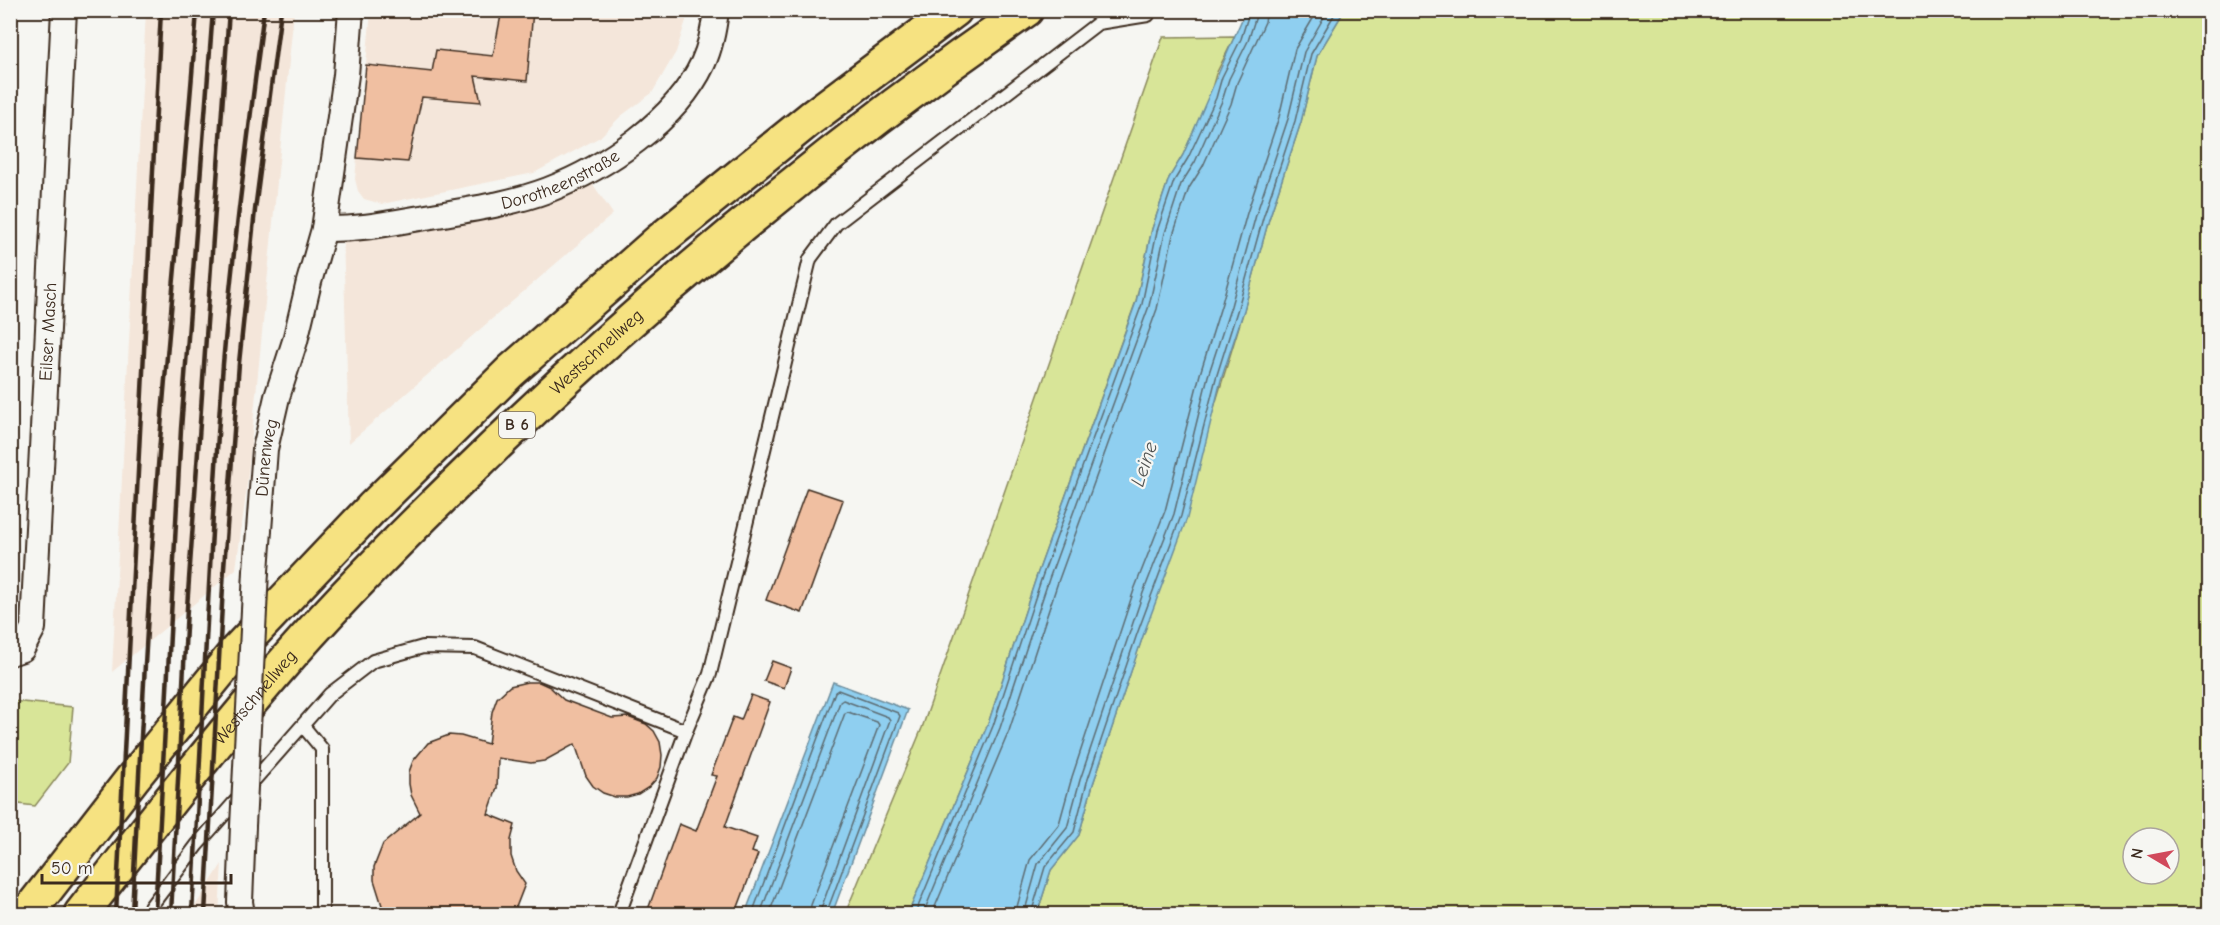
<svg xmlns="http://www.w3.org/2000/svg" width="2220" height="925" viewBox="0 0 2220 925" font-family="'Comic Neue',sans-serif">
	<rect width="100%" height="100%" fill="#f6f6f2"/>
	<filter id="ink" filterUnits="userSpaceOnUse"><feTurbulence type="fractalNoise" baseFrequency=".0167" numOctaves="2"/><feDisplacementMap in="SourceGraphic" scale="12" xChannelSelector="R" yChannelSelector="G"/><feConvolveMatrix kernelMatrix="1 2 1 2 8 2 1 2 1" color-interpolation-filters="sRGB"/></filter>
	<g filter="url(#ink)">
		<g fill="#f4e6da">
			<path d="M 146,11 L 294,11 L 246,494 L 236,569 L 112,672 Z"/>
			<path d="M 371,11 L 689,11 L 676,52 L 652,93 L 621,116 L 600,137 L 534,173 L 382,204 L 364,199 L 358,191 L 355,179 Z"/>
			<path d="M 588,177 L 613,214 L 349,443 L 343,235 Z"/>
			<path d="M 222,864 L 219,914 L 190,914 Z"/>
		</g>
		<g fill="#d8e598" stroke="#8a885b" stroke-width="1.5" fill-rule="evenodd">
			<path d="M 1344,11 L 2209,11 L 2209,914 L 1037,914 L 1051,870 L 1079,835 L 1093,784 L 1156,597 L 1244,310 L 1269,219 L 1301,122 L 1317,56 ZM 2133,838 L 2169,838 L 2169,874 L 2133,874 Z"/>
			<path d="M 1235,36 L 1216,74 L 1210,95 L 1183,155 L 1169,178 L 1152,229 L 1136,301 L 1037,575 L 988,724 L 908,914 L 845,914 L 922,728 L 1163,37 Z"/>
			<path d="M 12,701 L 73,707 L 68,763 L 35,806 L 11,803 Z"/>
		</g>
		<g fill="#8fcff0" stroke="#6d8d9c" stroke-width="1.5">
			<path d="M 1246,10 L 1344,11 L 1317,56 L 1301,122 L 1269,219 L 1244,310 L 1221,380 L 1187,518 L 1143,636 L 1093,784 L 1079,835 L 1051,870 L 1037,914 L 908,914 L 988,724 L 1037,575 L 1136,302 L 1152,229 L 1169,178 L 1183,155 Z"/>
			<path d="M 833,682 L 908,710 L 832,914 L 745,914 Z"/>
		</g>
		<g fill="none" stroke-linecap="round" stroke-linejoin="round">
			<g stroke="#5d6c72" stroke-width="1.5">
				<path d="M 752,914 L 835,692 L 838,690 L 898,713 L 900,716 L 826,914"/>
				<path d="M 760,914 L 840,702 L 843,700 L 888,717 L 890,720 L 819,914"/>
				<path d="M 769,914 L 845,713 L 848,712 L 877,722 L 879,725 L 811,905 L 810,914"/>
				<path d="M 915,914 L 993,726 L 1042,577 L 1142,304 L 1157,231 L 1174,181 L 1188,158 L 1216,98 L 1222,77 L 1241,39 L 1250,10"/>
				<path d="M 923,914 L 1000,728 L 1049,579 L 1149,306 L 1165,233 L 1181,184 L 1195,162 L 1222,101 L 1229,79 L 1248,41 L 1258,10"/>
				<path d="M 932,914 L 1009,731 L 1058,582 L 1157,309 L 1173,235 L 1189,188 L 1203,166 L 1231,104 L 1237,83 L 1265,22 L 1267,10"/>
				<path d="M 1015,914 L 1030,860 L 1059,824 L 1072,777 L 1134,590 L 1165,511 L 1200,374 L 1222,303 L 1247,213 L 1279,117 L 1295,49 L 1318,10"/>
				<path d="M 1024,914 L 1038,864 L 1067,828 L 1080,780 L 1143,593 L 1174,514 L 1208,376 L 1231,306 L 1256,215 L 1288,119 L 1304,52 L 1328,10"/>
				<path d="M 1031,914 L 1045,867 L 1074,832 L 1087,782 L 1137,634 L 1181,516 L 1216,378 L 1238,308 L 1263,218 L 1295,121 L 1311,54 L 1337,10"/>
			</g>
		</g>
		<g fill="#f0bfa1" stroke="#3b2a1e" stroke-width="1.5">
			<path d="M 502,10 L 533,10 L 527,81 L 475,76 L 481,102 L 422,97 L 408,162 L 357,158 L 366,65 L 432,72 L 436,50 L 493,56 Z"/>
			<path d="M 807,488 L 843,500 L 802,613 L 766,600 Z"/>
			<path d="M 772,661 L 791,668 L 784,688 L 764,681 Z"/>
			<path d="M 527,682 L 539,682 L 550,687 L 564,700 L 612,718 L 628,717 L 646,724 L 654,731 L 660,742 L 662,755 L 661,767 L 657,778 L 649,787 L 638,794 L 627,797 L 615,797 L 603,793 L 593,786 L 586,776 L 575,744 L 544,761 L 531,763 L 498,758 L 497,788 L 488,814 L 515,825 L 511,840 L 511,856 L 516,871 L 525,884 L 513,915 L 385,915 L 374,880 L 374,867 L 383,844 L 420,813 L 411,795 L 409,784 L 409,772 L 413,761 L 428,743 L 449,735 L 461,736 L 488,744 L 492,712 L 497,698 L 510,686 Z"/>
			<path d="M 751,695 L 770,702 L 725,827 L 757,838 L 752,852 L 758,854 L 735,915 L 646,915 L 679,824 L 696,831 L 717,776 L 711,775 L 733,717 L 741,720 Z"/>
		</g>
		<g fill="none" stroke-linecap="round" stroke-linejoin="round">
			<g stroke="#3b2a1e" stroke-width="16">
				<g id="service">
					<path d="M 303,726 L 322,749 L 322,914"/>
					<path d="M 145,914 L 197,845 L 330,694 L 373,661 L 423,647 L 475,648 L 686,731"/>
					<path d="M 619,914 L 686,731 L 710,674 L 810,259 L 836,224 L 1098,23 L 1148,15"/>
				</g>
			</g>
			<g stroke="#3b2a1e" stroke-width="28">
				<g id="minor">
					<path id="s1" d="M 324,229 C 362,230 395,222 432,216 C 471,209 511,204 548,190 C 605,168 676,121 703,63 C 710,48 714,28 716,10"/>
					<path id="s2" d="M 256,571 L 265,449 L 277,397 L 295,341 L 309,282 L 324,229 L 346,75 L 351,10"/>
					<path id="s3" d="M 10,653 L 22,649 L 33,628 L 64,10"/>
					<path d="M 242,914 L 240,902 L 243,826"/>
				</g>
			</g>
			<g stroke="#3b2a1e" stroke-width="38">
				<g id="trunk">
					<path d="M 27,914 L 132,779 L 238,649 L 372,508 L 511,371 L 659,241 L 811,118 L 955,10"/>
					<path id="s4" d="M 81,914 C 144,833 208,751 275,673 C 335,603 401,537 467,473 C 640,304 827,148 1026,10"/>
				</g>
			</g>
			<use href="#service" stroke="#f6f6f2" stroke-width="12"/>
			<use href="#minor" stroke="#f6f6f2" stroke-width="24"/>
			<use href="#trunk" stroke="#f6e281" stroke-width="33"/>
			<g stroke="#3b2a1e" stroke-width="4.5">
				<path d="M 116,914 L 161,10"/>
				<path d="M 132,914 C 140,752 148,590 161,428 C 172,289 187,150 197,10"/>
				<path d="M 155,914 L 181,429 L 213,10"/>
				<path d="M 171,914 L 187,608 L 229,10"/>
				<path d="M 192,914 C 202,731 209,547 223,364 C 233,246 249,128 264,10"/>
				<path d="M 205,914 L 224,568 L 239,363 L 255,210 L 281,10"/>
			</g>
			<g stroke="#3b2a1e" stroke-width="28" stroke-linecap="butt">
				<path id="minor-bridge" d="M 243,826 L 256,571"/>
			</g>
			<use href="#minor-bridge" stroke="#f6f6f2" stroke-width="24"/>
		</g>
	</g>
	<g text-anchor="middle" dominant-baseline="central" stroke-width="4.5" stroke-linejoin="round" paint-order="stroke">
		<rect fill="#f6f6f2" stroke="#73675e" stroke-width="1.5" x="499" y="412" width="36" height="26" rx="4.5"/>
		<g font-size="16" font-weight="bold" fill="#3b2a1e">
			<text x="517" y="425">B 6</text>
		</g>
		<g font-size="18" fill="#3b2a1e" stroke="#f6f6f2">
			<text stroke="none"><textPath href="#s1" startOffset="243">Dorotheenstraße</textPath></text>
			<text stroke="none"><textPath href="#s3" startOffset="333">Eilser Masch</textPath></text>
			<text stroke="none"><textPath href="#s4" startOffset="764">Westschnellweg</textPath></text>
			<text stroke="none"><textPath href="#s2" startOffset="114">Dünenweg</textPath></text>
			<text stroke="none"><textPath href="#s4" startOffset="278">Westschnellweg</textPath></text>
		</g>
		<g font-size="20" font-style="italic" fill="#505352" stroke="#f6f6f2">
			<text transform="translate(1144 464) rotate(-71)">Leine</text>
		</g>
	</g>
	<rect width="2220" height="925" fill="none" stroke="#f6f6f2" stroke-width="36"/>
	<rect x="18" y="18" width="2184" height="889" fill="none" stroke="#3b2a1e" stroke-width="2" filter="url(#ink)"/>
	<g transform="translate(2151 856) rotate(280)"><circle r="28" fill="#f6f6f2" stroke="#aba49d" stroke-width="1.5"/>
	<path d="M0-4.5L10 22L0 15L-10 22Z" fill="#d1495b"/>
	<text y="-9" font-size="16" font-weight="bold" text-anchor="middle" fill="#3b2a1e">N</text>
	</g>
	<path d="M42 874v9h189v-9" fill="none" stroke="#3b2a1e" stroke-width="3"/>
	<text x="51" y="874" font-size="18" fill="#3b2a1e" stroke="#f6f6f2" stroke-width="4.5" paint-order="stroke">50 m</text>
</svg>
